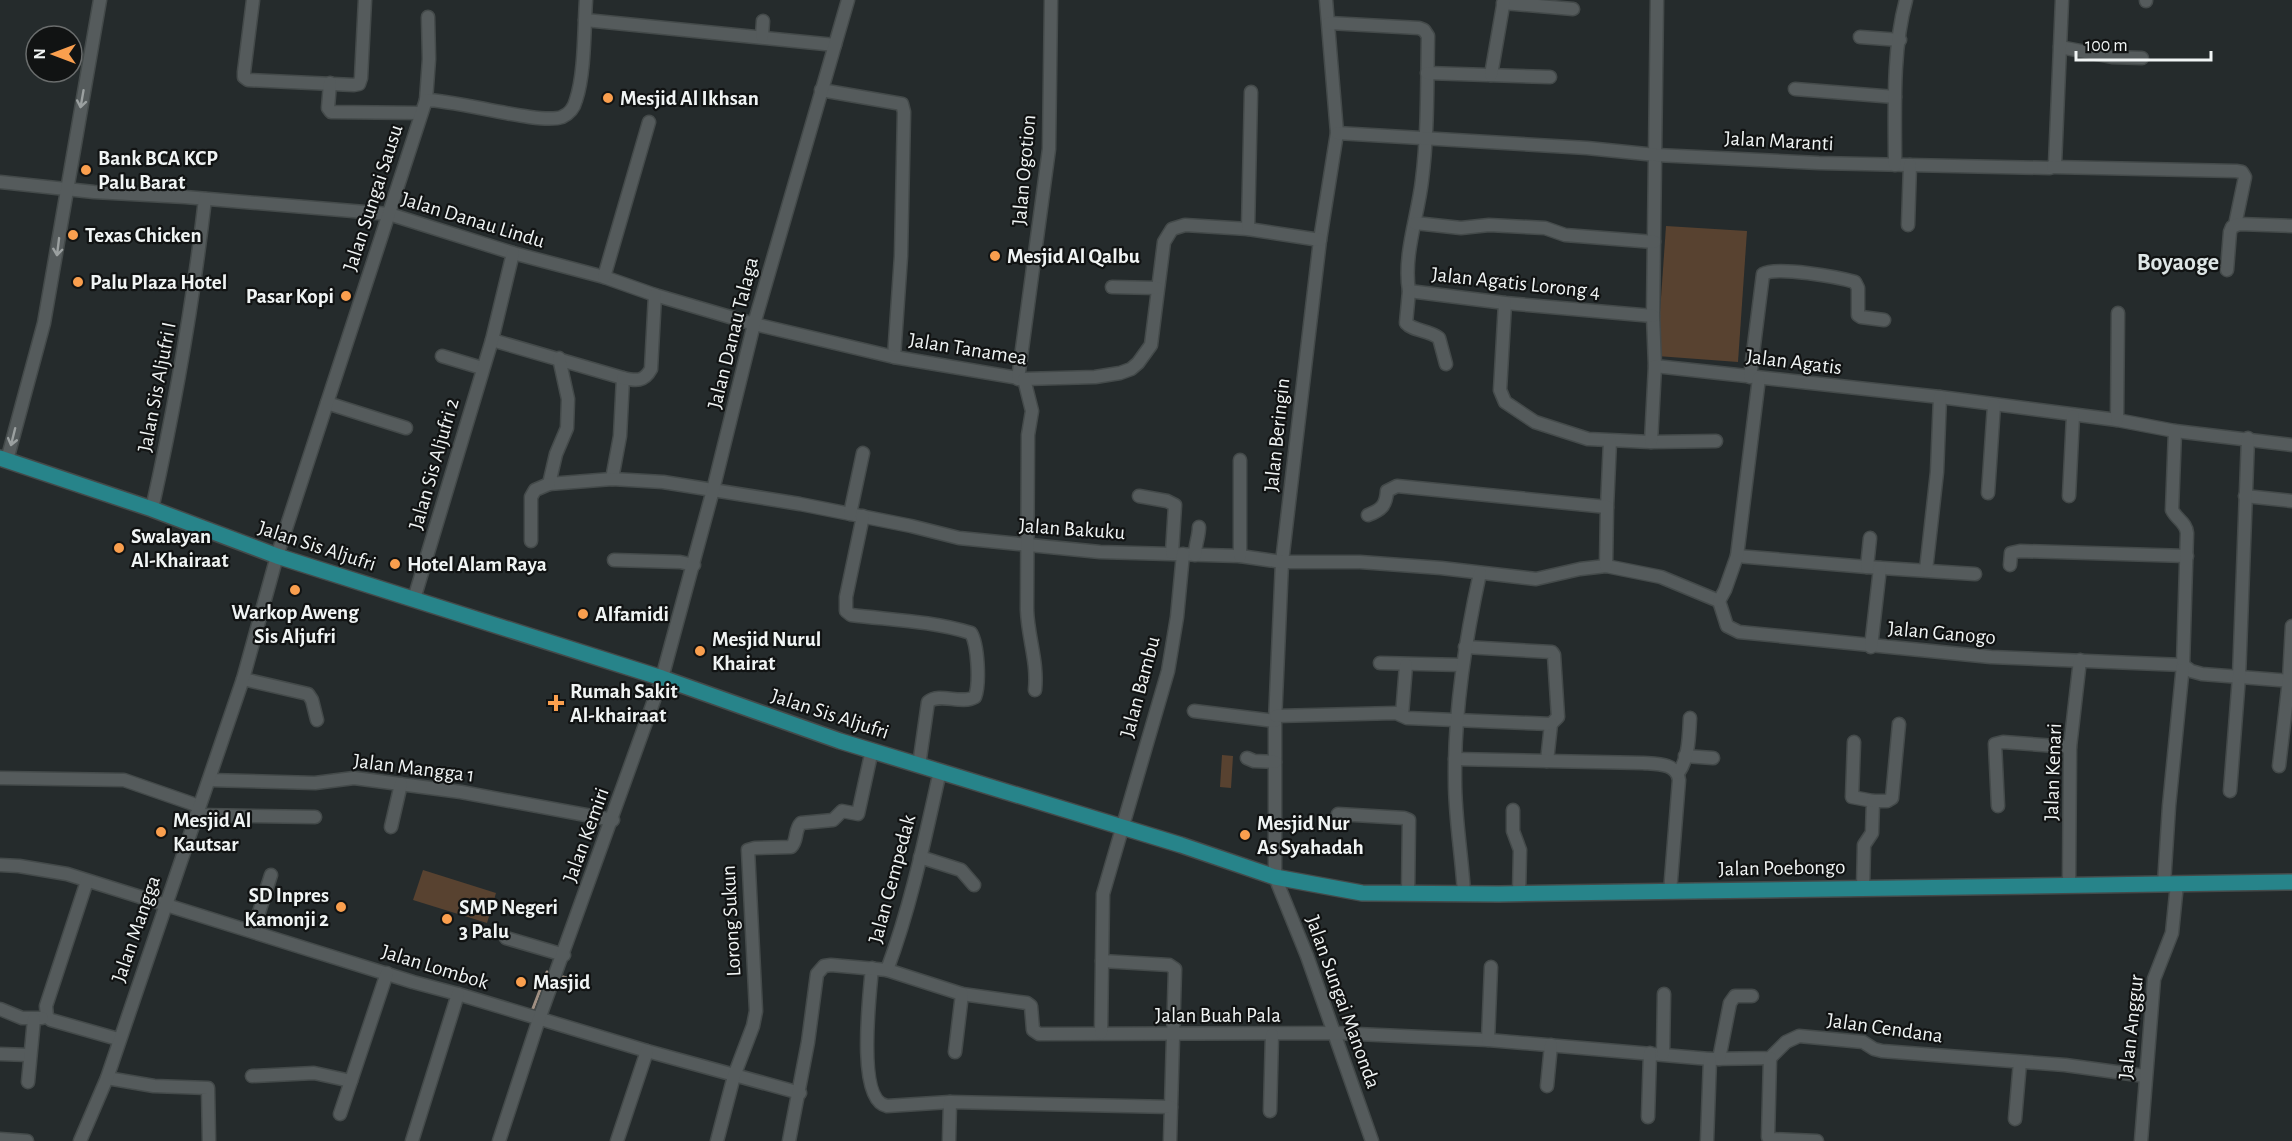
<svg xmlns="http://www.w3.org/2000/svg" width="2292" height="1141" viewBox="0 0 2292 1141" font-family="'Alegreya Sans',sans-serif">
	<rect width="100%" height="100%" fill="#252b2c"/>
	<g fill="#584230">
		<path d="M 1666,226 L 1747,231 L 1738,362 L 1657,356 Z"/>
		<path d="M 1222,755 L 1233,756 L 1231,788 L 1220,787 Z"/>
		<path d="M 423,870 L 496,893 L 487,923 L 413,900 Z"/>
	</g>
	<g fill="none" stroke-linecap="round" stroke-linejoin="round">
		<g stroke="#a09083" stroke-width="3">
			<path d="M 563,977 L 583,983"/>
			<path d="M 532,1011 L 547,972"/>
		</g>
		<g stroke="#444a4a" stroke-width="15">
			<g id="minor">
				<path d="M 253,0 L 244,72 L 244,77 L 248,80 L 354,85 L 359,84 L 361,78 L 365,0"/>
				<path d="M 1326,0 L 1337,133 L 1320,240 L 1282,562 L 1275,721 L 1275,877 L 1307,956 L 1372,1141"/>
				<path d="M 1657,0 L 1653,316 L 1655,366 L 1940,397 L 2117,420 L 2175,431 L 2292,445"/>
				<path d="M 2146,0 L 2146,1"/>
				<path d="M 1503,3 L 1573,9"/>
				<path d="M 585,20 L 835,45"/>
				<path d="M 1329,23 L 1419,28 L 1424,30 L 1428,36 C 1427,84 1428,133 1422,180 C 1418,216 1403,255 1409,291 L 1505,303 L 1653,316"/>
				<path d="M 762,36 L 763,21"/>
				<path d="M 1860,37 L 1900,40"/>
				<path d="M 2060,47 L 2112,57 L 2142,58"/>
				<path d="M 1427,73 L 1550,77"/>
				<path d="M 1491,75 L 1504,0"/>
				<path d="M 330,83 L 328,108 L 331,112 L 421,113"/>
				<path d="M 1795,89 L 1895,97"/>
				<path d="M 821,90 L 902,104 L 904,112 L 901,256 L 894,357"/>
				<path d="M 426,100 L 429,59 L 428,17"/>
				<path d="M 1337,133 L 1587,148 L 1656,155 L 1819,163 L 2050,168 L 2055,164 L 2062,0"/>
				<path d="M 1895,165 C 1895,112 1892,51 1906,0"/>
				<path d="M 2053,167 L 2236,171 L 2242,172 L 2245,177 L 2235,225"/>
				<path d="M 0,182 L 94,192 L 185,197 L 389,214 L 513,253 L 604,277 L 655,295 L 754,324 L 894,357 L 1024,379 L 1095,377 L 1120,373 L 1131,369 L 1138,363 L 1151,345 L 1164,242 L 1172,229 L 1185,225 L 1248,229 L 1320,240"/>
				<path d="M 1415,223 L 1461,228 L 1489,225 L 1545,228 L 1565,235 L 1654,242"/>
				<path d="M 1908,225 L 1910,165"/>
				<path d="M 1248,229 L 1251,92"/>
				<path d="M 2227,270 L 2230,232 L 2232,227 L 2239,224 L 2292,226"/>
				<path d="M 604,277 L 649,122"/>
				<path d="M 1112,287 L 1157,288"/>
				<path d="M 1409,291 L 1406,323 C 1413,331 1429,330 1439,338 L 1446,364"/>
				<path d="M 1505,303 L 1500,390 L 1505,402 L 1535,422 L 1588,439 L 1651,442 L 1716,441"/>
				<path d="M 492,340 L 623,378 L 620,436 L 612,479"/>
				<path d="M 442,356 L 482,368"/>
				<path d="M 559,358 L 568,399 L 567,428 L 556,454 L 549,484 L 612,479 L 663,482 L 800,504 L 911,526 L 959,538 L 1100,552 L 1240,556 L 1282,562 L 1360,562 L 1441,568 L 1536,579 L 1580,569 L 1606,566 L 1661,577 L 1719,601"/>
				<path d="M 1750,377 L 1763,274 C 1777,266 1838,277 1855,282 L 1858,288 L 1858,315 L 1861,317 L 1884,320"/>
				<path d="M 623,378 C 636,381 644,382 651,369 L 655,295"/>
				<path d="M 1018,379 L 1049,149 L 1051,0"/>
				<path d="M 1024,379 L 1032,411 L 1028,435 L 1027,610 C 1028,638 1038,662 1035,690"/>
				<path d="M 327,403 L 406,428"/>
				<path d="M 2117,420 L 2118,313"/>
				<path d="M 1651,442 L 1655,366"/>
				<path d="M 7,460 L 44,323 L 100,0"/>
				<path d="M 1240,460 L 1240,556"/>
				<path d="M 1988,493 L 1994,405"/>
				<path d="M 1139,496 L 1167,501 L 1175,505 L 1172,553"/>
				<path d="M 2069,496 L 2073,416"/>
				<path d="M 2245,496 L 2292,501"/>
				<path d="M 1607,507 L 1610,441"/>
				<path d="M 152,509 C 175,406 193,304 205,199"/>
				<path d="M 850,514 L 863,453"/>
				<path d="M 1368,515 C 1381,510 1386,506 1387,491 L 1397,486 L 1607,507 L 1606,566"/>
				<path d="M 863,516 L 846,597 L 846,611 L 851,615 C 892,620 932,621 971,633 C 978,645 980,683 975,697 C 961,705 940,692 928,702 L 919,765"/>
				<path d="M 531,541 L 531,497 L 535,490 L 549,484"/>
				<path d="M 1195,555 C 1195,544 1199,537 1199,527"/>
				<path d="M 1737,556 L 1867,567 L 1975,574"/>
				<path d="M 614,560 L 680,562 L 694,565"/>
				<path d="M 2010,565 L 2011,553 L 2020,551 L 2187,556"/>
				<path d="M 1867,567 L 1870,538"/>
				<path d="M 1926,570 L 1937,472 L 1940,397"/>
				<path d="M 414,599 L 492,340 L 513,253"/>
				<path d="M 1719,601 L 1727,626 L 1739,632 L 1991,657 L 2183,665"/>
				<path d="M 1719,601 L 1725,590 L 1737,556 L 1759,378"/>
				<path d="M 1465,647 L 1552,652 L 1554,655 L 1558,717 L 1551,724 L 1547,761"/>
				<path d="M 1871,647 L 1880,568"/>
				<path d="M 1380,663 L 1462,665"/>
				<path d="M 2183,665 L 2191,671 L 2202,674 L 2292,681"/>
				<path d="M 243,679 L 308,694 L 312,700 L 317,720"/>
				<path d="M 1194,711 L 1275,721"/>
				<path d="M 1402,715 L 1406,665"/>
				<path d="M 1276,716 L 1396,713 L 1407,718 L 1551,724"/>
				<path d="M 1854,742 L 1852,797 L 1873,801 L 1872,833 L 1864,845 L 1863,888"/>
				<path d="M 1685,756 L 1713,758"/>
				<path d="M 1247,758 L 1254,761 L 1275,762"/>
				<path d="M 1455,759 L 1643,763 C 1657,764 1677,763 1679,780 L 1670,892"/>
				<path d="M 2279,766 L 2289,680 L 2292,626"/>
				<path d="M 1678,773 C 1689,759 1689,735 1690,718"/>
				<path d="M 0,778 L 124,780 L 199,806"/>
				<path d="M 209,780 L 315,783 L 354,778 L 461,792 L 613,820"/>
				<path d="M 2230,791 L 2239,677 L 2248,438"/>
				<path d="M 1873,801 L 1887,801 L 1892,798 L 1899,724"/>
				<path d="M 1998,806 L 1995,744 L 2003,742 L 2070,747"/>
				<path d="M 1513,810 L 1513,831 L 1520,850 L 1519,894"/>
				<path d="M 1338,814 L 1404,818 L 1409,820 L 1408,894"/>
				<path d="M 196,815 L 315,817"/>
				<path d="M 391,827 L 401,784"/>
				<path d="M 920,857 L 961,870 L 974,885"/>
				<path d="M 0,865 L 19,866 L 67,874 L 413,982 L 458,994 L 647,1051 L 800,1093"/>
				<path d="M 87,881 L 46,1006 L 47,1017 L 51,1020 L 118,1039"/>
				<path d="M 2164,884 L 2169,806 L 2183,665 L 2187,533 C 2186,522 2177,520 2172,510 L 2175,431"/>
				<path d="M 2069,886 L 2070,747 L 2080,660"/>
				<path d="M 1464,894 C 1462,856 1455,819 1455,781 C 1454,711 1465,641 1480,573"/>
				<path d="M 253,931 L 271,875"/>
				<path d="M 506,938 L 564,955"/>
				<path d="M 1102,961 L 1169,965 L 1175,969 L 1171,1107"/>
				<path d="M 872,968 C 870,992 856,1101 887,1106 L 950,1102"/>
				<path d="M 887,970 L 962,994 L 1027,1003 L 1031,1006 L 1033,1030 L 1039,1034 L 1335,1033 L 1488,1040 L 1710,1059 L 1770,1058 L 1786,1042 L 1799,1036 L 1863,1042 L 1874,1049 L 1882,1051 L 2065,1065 L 2145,1076"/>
				<path d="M 0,1009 L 22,1018 L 42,1018"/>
				<path d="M 1101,1033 L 1103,894 L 1168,671 L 1177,617 L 1183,554"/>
				<path d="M 1488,1040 L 1491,967"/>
				<path d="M 955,1052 L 962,994"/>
				<path d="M 0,1054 L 29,1055"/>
				<path d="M 1663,1054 L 1664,994"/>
				<path d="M 1770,1058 L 1768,1137 L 1771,1139 L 1817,1141"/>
				<path d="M 1719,1059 L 1730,1003 L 1735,996 L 1752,996"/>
				<path d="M 252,1076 L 314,1073 L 351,1081"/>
				<path d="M 107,1078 L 154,1086 L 208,1088 L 209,1141"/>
				<path d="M 28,1082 L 34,1019"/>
				<path d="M 1547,1086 L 1551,1045"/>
				<path d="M 1270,1111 L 1272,1035"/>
				<path d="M 340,1114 L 387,973"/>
				<path d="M 1648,1117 L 1650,1053"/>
				<path d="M 2015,1119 L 2020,1062"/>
				<path d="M 0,1139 L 27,1141"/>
				<path d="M 80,1141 L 107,1078 L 243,679 L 277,556 L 426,100 C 457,100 540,125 562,117 C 569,114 574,108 576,100 C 585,73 584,29 586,0"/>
				<path d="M 412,1141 L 458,994"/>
				<path d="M 499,1141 L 539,1019 L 662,678 L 713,490 L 754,324 L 848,0"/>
				<path d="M 617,1141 L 647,1051"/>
				<path d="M 717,1141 L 734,1076 L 753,1026 L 756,1011 L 748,850 L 755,848 L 791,847 C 798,841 794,830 801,823 L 833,820 L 842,811 L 858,814 L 872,750"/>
				<path d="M 789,1141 L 808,1042 L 817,974 L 824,966 L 831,965 L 887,970 C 911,906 925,838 940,771"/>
				<path d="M 949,1141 L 950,1102 L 1171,1107 L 1170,1141"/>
				<path d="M 1707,1141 L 1710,1059"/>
				<path d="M 2141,1141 L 2154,979 L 2172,933 L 2177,884"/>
			</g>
		</g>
		<g stroke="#444a4a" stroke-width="18">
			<path id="major" d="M 0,458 L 152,509 L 277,556 L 662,678 L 840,741 L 1181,845 L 1275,877 L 1362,893 L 1499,894 L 2292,882"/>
		</g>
		<use href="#minor" stroke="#555b5c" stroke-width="12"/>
		<use href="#major" stroke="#27848a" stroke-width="15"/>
	</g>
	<defs><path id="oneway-shaft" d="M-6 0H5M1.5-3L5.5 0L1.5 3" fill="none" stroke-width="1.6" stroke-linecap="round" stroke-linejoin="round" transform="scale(1.5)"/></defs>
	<g stroke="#9ba0a0">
		<use href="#oneway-shaft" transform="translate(82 99) rotate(100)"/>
		<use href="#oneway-shaft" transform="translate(58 247) rotate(97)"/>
		<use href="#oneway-shaft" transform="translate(13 437) rotate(104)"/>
	</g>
	<g fill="#fa9f4e" stroke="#111313" stroke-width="2">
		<circle cx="608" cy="98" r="6"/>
		<circle cx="86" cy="170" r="6"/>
		<circle cx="73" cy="235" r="6"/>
		<circle cx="995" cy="256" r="6"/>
		<circle cx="78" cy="282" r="6"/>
		<circle cx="346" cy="296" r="6"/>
		<circle cx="119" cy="548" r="6"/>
		<circle cx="395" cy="564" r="6"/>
		<circle cx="295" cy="590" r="6"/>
		<circle cx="583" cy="614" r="6"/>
		<circle cx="700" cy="651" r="6"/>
		<path d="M553 694h6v6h6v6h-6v6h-6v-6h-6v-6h6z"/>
		<circle cx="161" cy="832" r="6"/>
		<circle cx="1245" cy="835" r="6"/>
		<circle cx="341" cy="907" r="6"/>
		<circle cx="447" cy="919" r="6"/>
		<circle cx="521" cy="982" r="6"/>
	</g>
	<g text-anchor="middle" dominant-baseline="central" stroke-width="4.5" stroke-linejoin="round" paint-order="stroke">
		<g font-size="21" font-weight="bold" fill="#f0f4f4" stroke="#111313" text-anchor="start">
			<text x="620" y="98">Mesjid Al Ikhsan</text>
			<text x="98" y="158">Bank BCA KCP<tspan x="98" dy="24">Palu Barat</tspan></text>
			<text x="85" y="235">Texas Chicken</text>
			<text x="1007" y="256">Mesjid Al Qalbu</text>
			<text x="90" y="282">Palu Plaza Hotel</text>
			<text x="334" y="296" text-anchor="end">Pasar Kopi</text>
			<text x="131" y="536">Swalayan<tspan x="131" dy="24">Al-Khairaat</tspan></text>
			<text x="407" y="564">Hotel Alam Raya</text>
			<text x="295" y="612" text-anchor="middle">Warkop Aweng<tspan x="295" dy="24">Sis Aljufri</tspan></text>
			<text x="595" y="614">Alfamidi</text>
			<text x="712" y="639">Mesjid Nurul<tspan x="712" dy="24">Khairat</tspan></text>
			<text x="570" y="691">Rumah Sakit<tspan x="570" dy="24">Al-khairaat</tspan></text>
			<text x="173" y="820">Mesjid Al<tspan x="173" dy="24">Kautsar</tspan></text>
			<text x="1257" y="823">Mesjid Nur<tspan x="1257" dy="24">As Syahadah</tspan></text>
			<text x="329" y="895" text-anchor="end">SD Inpres<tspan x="329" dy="24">Kamonji 2</tspan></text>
			<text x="459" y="907">SMP Negeri<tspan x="459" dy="24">3 Palu</tspan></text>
			<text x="533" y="982">Masjid</text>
		</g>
		<g font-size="21" fill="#f0f4f4" stroke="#111313">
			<text transform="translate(1779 141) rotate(3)">Jalan Maranti</text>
			<text transform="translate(1024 170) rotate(-85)">Jalan Ogotion</text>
			<text transform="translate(373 198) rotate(-72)">Jalan Sungai Sausu</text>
			<text transform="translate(473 220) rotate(17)">Jalan Danau Lindu</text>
			<text transform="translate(1516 283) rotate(6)">Jalan Agatis Lorong 4</text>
			<text transform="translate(733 333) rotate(-76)">Jalan Danau Talaga</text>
			<text transform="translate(968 349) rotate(9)">Jalan Tanamea</text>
			<text transform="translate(1794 362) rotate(7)">Jalan Agatis</text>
			<text transform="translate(157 387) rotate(-79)">Jalan Sis Aljufri I</text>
			<text transform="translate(1277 435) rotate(-84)">Jalan Beringin</text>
			<text transform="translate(434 464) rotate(-74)">Jalan Sis Aljufri 2</text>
			<text transform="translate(1072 529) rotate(4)">Jalan Bakuku</text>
			<text transform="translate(317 546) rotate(18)">Jalan Sis Aljufri</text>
			<text transform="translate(1942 633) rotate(5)">Jalan Ganogo</text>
			<text transform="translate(1140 687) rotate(-75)">Jalan Bambu</text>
			<text transform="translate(830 714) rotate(18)">Jalan Sis Aljufri</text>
			<text transform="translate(414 768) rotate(7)">Jalan Mangga 1</text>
			<text transform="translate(2053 772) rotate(-88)">Jalan Kenari</text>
			<text transform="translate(586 835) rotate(-70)">Jalan Kemiri</text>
			<text transform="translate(1782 868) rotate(-1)">Jalan Poebongo</text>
			<text transform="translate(892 879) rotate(-75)">Jalan Cempedak</text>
			<text transform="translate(731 921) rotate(-93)">Lorong Sukun</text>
			<text transform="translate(136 929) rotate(-71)">Jalan Mangga</text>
			<text transform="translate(435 967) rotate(17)">Jalan Lombok</text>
			<text transform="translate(1343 1002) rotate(70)">Jalan Sungai Manonda</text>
			<text x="1218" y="1015">Jalan Buah Pala</text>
			<text transform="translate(2131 1027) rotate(-84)">Jalan Anggur</text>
			<text transform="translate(1885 1028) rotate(8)">Jalan Cendana</text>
		</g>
		<g font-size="24" font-weight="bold" fill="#dee6e6" stroke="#111313">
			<text x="2178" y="263">Boyaoge</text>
		</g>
	</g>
	<g transform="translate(54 54) rotate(270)"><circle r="28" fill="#111313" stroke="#6a6d6d" stroke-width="1.5"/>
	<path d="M0-4.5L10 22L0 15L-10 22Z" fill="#fa9f4e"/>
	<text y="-9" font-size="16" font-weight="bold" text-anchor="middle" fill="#f0f4f4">N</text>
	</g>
	<path d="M2076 51v9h135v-9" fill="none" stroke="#f0f4f4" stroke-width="3"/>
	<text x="2085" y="51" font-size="18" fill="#f0f4f4" stroke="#111313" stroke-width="4.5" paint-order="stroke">100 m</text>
</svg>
